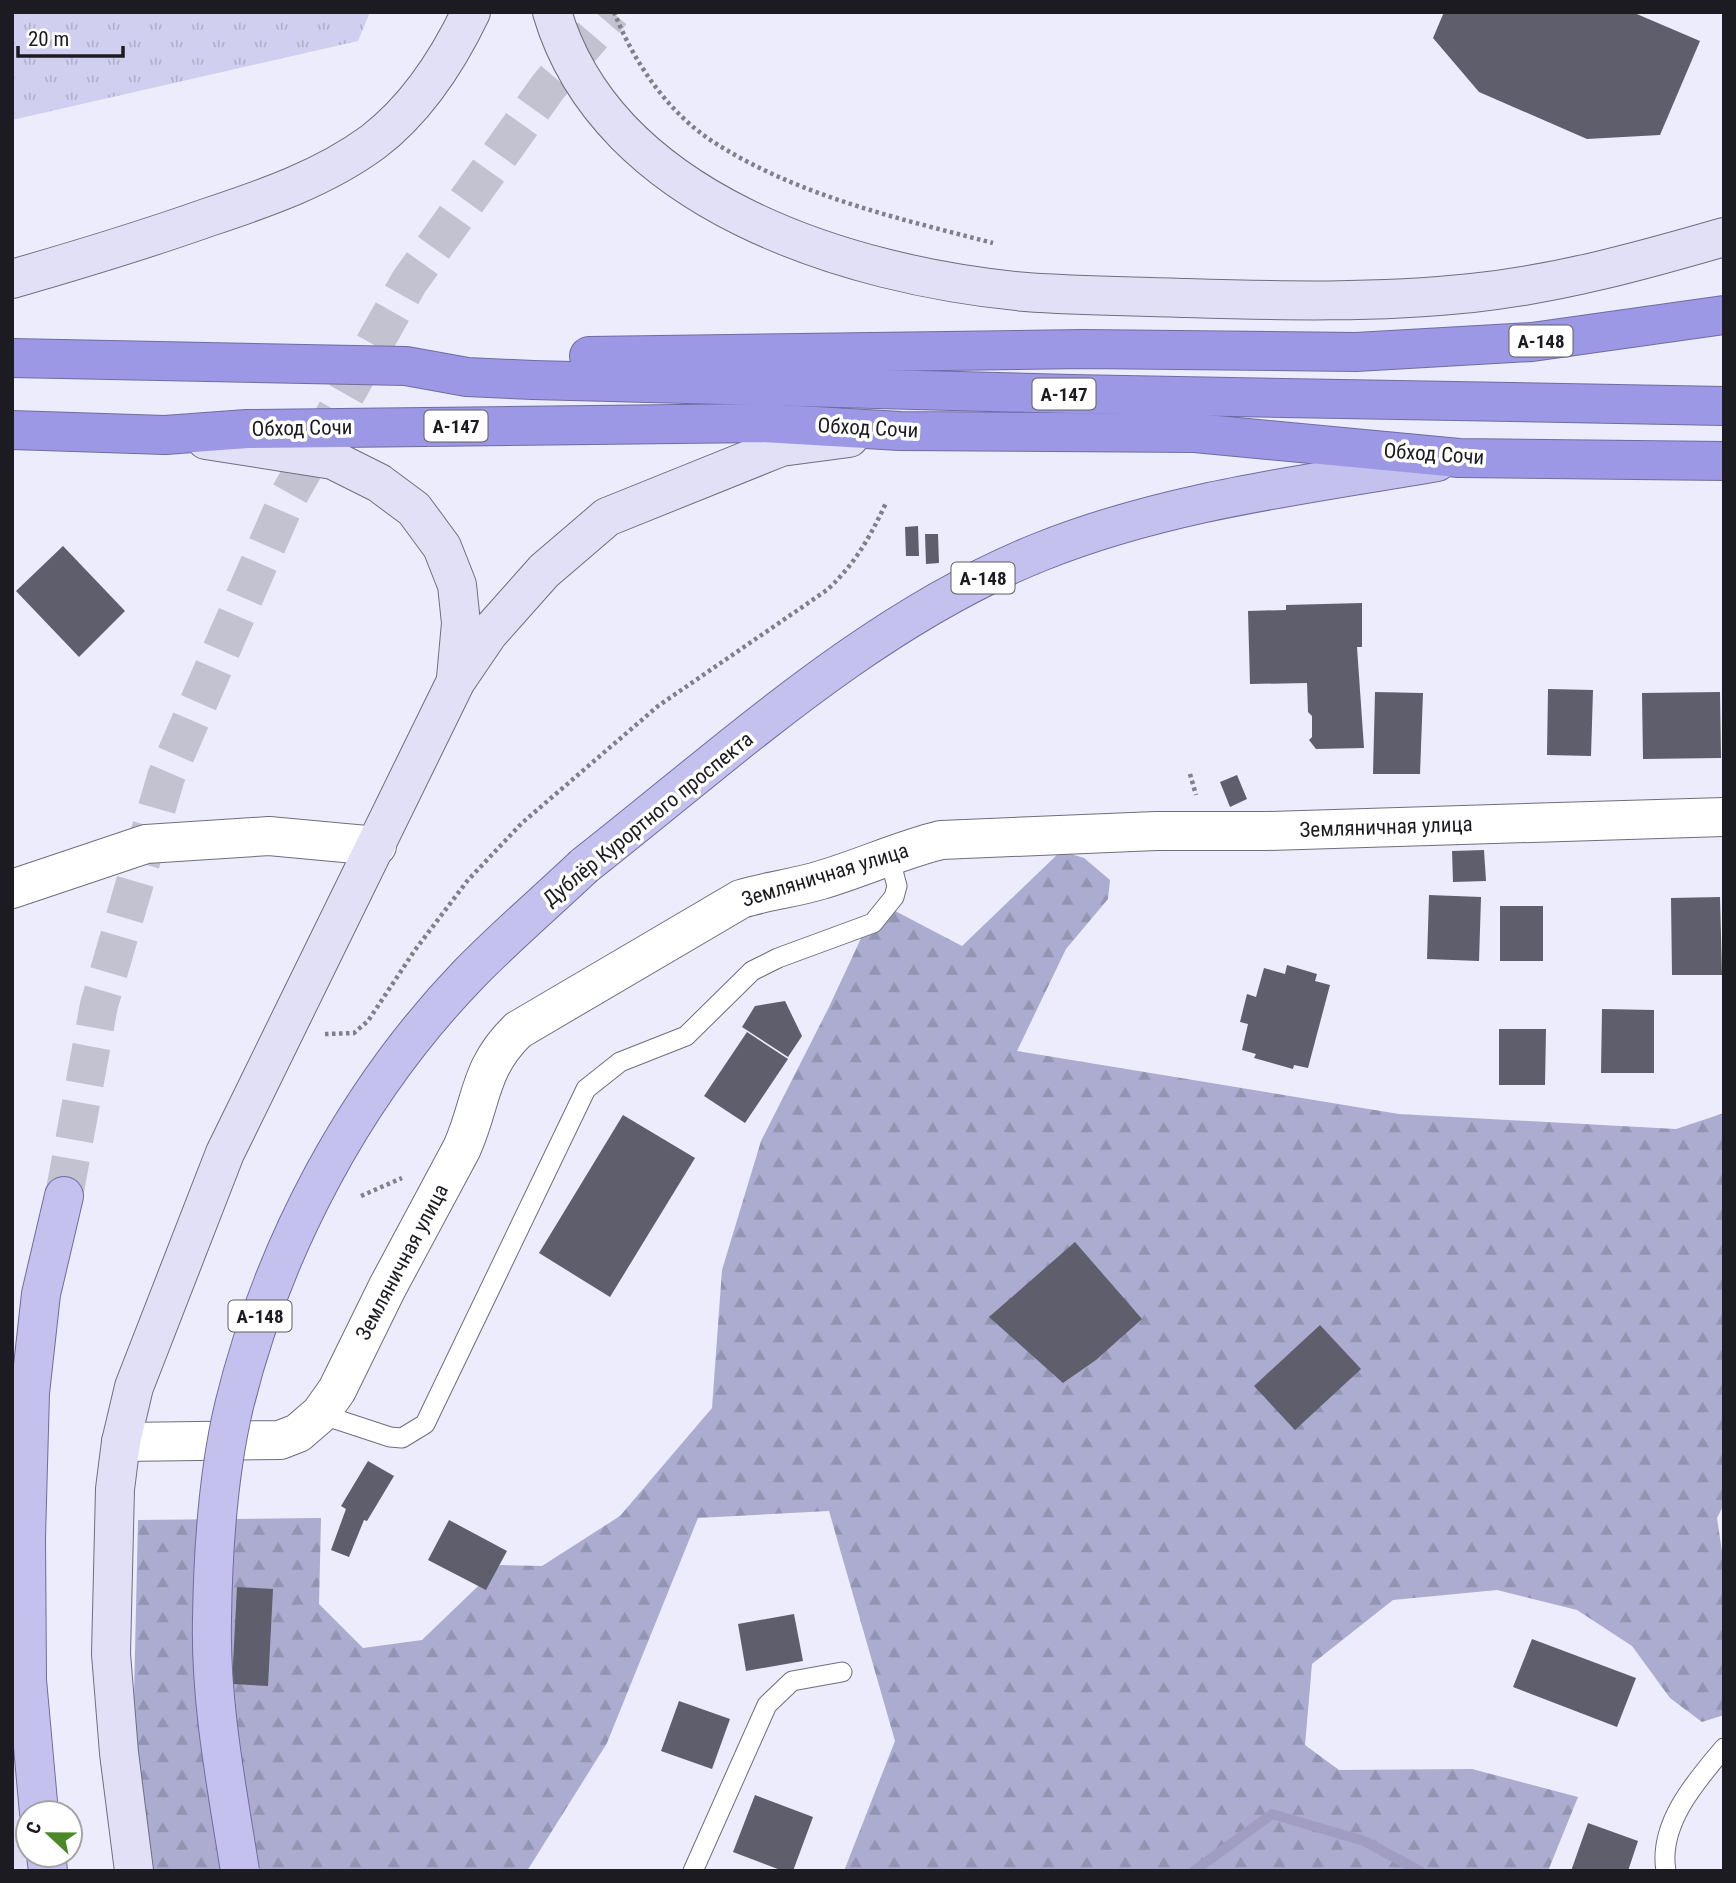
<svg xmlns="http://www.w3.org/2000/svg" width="1736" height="1883" viewBox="0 0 1736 1883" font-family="'Roboto Condensed',sans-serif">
	<defs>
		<pattern id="grass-tufts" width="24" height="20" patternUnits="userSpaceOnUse" patternTransform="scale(1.75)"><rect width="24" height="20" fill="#d0cfef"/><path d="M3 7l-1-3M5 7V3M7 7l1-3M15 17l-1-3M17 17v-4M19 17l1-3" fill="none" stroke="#b2b1cd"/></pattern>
		<pattern id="forest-firs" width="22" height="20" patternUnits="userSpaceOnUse" patternTransform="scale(1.75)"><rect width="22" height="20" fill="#acacd0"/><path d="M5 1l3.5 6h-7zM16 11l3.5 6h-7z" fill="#9393b2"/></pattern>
	</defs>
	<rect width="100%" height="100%" fill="#ececfc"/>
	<path fill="#dedef6" d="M 12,1687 L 28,1813 L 28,1855 L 49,1871 L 12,1871 Z"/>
	<path fill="url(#grass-tufts)" d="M 12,12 L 370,12 L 358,41 L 12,120 Z"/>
	<path fill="url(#forest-firs)" d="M 1061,851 L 1084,858 L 1110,880 L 1108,899 L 1066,949 L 1017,1051 L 1399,1114 L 1676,1129 L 1724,1113 L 1724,1504 L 1717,1518 L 1724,1565 L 1724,1715 L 1702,1722 L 1670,1698 L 1632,1646 L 1577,1610 L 1497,1590 L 1393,1600 L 1312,1664 L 1305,1745 L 1339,1770 L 1472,1769 L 1578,1797 L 1548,1871 L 844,1871 L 895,1741 L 829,1511 L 698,1518 L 607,1743 L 527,1871 L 130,1871 L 138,1520 L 321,1518 L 319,1604 L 363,1648 L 422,1640 L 500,1565 L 542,1566 L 620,1516 L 712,1408 L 722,1270 L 761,1141 L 828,1009 L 878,902 L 962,946 Z"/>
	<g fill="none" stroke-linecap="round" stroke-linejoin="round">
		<path stroke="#9f9ec2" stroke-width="10" d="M 1194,1871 L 1272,1814 L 1364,1841 L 1420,1871"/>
	</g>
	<g fill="#5e5e6c">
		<path d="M 1444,12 L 1632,12 L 1700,41 L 1660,135 L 1587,139 L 1479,92 L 1433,38 Z"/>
		<path d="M 918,526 L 919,556 L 906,556 L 905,527 Z"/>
		<path d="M 925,534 L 938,534 L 939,563 L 926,564 Z"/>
		<path d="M 63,546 L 125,611 L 79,657 L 16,591 Z"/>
		<path d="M 1362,603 L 1362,647 L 1357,647 L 1364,748 L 1316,749 L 1309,740 L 1312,737 L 1312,716 L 1308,712 L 1307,683 L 1250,684 L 1248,611 L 1286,610 L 1286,605 Z"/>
		<path d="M 1548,689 L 1593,690 L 1591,756 L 1547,755 Z"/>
		<path d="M 1375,692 L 1423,693 L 1420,774 L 1373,774 Z"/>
		<path d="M 1720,692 L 1721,758 L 1643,759 L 1642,693 Z"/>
		<path d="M 1237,775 L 1247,799 L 1230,807 L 1220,782 Z"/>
		<path d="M 1484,850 L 1486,881 L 1453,882 L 1452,851 Z"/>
		<path d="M 1429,895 L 1481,897 L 1479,961 L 1427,959 Z"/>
		<path d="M 1720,897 L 1722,975 L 1672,975 L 1671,898 Z"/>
		<rect x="1500" y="906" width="43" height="55"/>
		<path d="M 1287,965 L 1317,974 L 1315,981 L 1330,985 L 1308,1068 L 1294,1065 L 1293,1069 L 1254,1058 L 1256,1054 L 1242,1050 L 1248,1024 L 1240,1022 L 1247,994 L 1256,997 L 1264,968 L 1285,974 Z"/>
		<path d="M 785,1001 L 802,1036 L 788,1057 L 742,1027 L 755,1006 Z"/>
		<path d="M 1602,1009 L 1654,1010 L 1654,1073 L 1601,1073 Z"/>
		<path d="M 1499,1029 L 1546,1029 L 1545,1085 L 1499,1085 Z"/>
		<path d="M 747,1032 L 788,1059 L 745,1123 L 704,1096 Z"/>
		<path d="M 623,1115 L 695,1158 L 610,1297 L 539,1253 Z"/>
		<path d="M 1075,1242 L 1142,1319 L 1096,1360 L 1063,1383 L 989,1317 Z"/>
		<path d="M 1320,1325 L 1361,1369 L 1295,1430 L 1254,1386 Z"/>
		<path d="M 368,1461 L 394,1476 L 367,1521 L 364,1520 L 349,1557 L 331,1550 L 346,1509 L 341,1506 Z"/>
		<path d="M 449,1520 L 507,1551 L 486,1590 L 428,1560 Z"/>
		<path d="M 237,1587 L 273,1589 L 268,1686 L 232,1684 Z"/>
		<path d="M 794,1614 L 803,1661 L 746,1671 L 738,1624 Z"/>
		<path d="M 1532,1639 L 1636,1678 L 1617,1727 L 1513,1687 Z"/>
		<path d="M 679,1701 L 730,1719 L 712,1769 L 661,1751 Z"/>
		<path d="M 755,1795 L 813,1817 L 793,1871 L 783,1871 L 733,1852 Z"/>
		<path d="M 1588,1823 L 1638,1841 L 1628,1871 L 1571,1871 Z"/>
	</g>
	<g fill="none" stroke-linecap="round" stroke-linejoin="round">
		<path stroke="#c2c2d0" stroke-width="38" stroke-dasharray="38 19" stroke-linecap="butt" d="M 64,1196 L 99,1005 L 166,777 L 288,497 L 409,282 L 548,87 L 612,12"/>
		<g stroke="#6e6e7c" stroke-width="21">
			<g id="lane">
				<path d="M 320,1414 L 390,1437 L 402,1438 L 425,1424 L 586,1089 L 620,1062 L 686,1036 L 752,971 L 778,958 L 873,923 L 894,897 L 897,886 L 889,856"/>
				<path d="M 693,1871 L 767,1705 L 792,1681 L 842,1672"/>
				<path d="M 1666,1871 C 1658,1824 1696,1781 1724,1748"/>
			</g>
		</g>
		<g stroke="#6e6e7c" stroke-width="40">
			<g id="street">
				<path d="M 12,889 L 146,844 L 269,836 L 377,846"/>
				<path d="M 121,1442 L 280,1440 L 298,1433 L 320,1414 L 337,1390 L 387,1288 L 462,1148 C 483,1100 478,1069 518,1030 L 741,899 C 767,891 795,888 821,880 C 862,868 900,850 941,840 L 1156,831 L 1267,831 L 1724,817"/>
			</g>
		</g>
		<g stroke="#6e6e7c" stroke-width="40">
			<g id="secondary">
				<path d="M 552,12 C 608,202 849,276 1026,292 C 1079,296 1134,296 1187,298 C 1282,301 1377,303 1472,293 C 1558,284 1641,261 1724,237"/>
				<path d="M 12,279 C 78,260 144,240 209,217 C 266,198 324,178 373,142 C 415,110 448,60 471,12"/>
				<path d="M 206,440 L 333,460 L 379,483 L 414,509 L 442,547 L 457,585 L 461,623 L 456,678"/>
				<path d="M 134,1871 L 119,1753 L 111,1654 L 115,1489 L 121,1442 L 134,1387 L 225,1153 L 456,681 L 488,634 L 544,571 L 607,517 L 781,447 L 849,438"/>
			</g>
		</g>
		<g stroke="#706ca0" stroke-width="40">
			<g id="primary">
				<path d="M 584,866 C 727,754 870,620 1040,552 C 1167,501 1303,485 1437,462"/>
				<path d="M 39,1813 L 27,1680 L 26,1537 L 30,1393 L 41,1294 L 64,1196"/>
				<path d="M 46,1855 L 48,1871"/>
			</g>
		</g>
		<g stroke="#706ca0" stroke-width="40">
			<g id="highway">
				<path d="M 589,356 L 1083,349 L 1356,352 L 1532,342 L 1724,315"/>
				<path d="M 12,358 L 406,366 L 467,377 L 533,380 L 1071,394 L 1724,406"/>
				<path d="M 12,430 L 165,435 L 247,429 L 762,423 L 900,431 L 1195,433 L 1459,458 L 1724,461"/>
			</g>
		</g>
		<g stroke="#80808b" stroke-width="4.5" stroke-dasharray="3.5 3.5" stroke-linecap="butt">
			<path d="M 614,12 C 633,60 665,109 709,139 C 793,195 897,218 993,243"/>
			<path d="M 1190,774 L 1196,795"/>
			<path d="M 325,1034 L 354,1033 L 368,1021 L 415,950 L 468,880 L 522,823 L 658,706 L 827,590 C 855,564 870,537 886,503"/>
			<path d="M 361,1196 L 402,1178"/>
		</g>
		<use href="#lane" stroke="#fff" stroke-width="19"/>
		<use href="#street" stroke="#fff" stroke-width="38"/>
		<use href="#secondary" stroke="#e2e0f7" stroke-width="38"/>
		<use href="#primary" stroke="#c4c1ef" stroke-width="38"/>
		<use href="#highway" stroke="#9d98e5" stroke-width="38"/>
		<g stroke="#706ca0" stroke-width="40" stroke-linecap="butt">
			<path id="primary-bridge" d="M 240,1871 C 227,1788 210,1703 212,1619 C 213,1549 218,1474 234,1406 C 273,1247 355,1092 469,974 C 505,937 546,902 584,866"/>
		</g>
		<use href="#primary-bridge" stroke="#c4c1ef" stroke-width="38"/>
	</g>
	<g text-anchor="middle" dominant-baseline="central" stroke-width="7" stroke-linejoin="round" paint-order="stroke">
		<g fill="#fff" stroke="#5f5f64" stroke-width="2">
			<rect x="1509.5" y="325.5" width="63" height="31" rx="5"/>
			<rect x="1032.5" y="378.5" width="63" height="31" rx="5"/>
			<rect x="424.5" y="410.5" width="63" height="31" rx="5"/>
			<rect x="951.5" y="562.5" width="63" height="31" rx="5"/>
			<rect x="228.5" y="1300.5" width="63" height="31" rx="5"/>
		</g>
		<g font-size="19" font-weight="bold" fill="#1b1b21">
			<text x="1541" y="341">А-148</text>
			<text x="1064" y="394">А-147</text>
			<text x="456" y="426">А-147</text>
			<text x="983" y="578">А-148</text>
			<text x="260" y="1316">А-148</text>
		</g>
		<g font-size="21" fill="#1b1b21" stroke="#fff">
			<text transform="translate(302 428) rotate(-1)">Обход Сочи</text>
			<text transform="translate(868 428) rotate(3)">Обход Сочи</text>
			<text transform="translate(1434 454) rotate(4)">Обход Сочи</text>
			<text transform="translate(648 819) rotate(-39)">Дублёр Курортного проспекта</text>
			<text transform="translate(1386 827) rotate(-2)">Земляничная улица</text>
			<text transform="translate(825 875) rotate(-17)">Земляничная улица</text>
			<text transform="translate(402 1262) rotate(-62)">Земляничная улица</text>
		</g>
	</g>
	<rect width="1736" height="1883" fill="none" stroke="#1b1b21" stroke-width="28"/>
	<g transform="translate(49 1834) rotate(292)"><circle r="33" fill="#ffffff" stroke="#a4a4a6" stroke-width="2"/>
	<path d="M0-5L12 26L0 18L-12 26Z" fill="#4b8928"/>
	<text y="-10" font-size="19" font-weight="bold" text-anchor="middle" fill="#1b1b21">С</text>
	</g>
	<path d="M18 46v10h105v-10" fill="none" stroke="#1b1b21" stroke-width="3.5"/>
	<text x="28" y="46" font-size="21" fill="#1b1b21" stroke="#ffffff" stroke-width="5" paint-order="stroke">20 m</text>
</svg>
